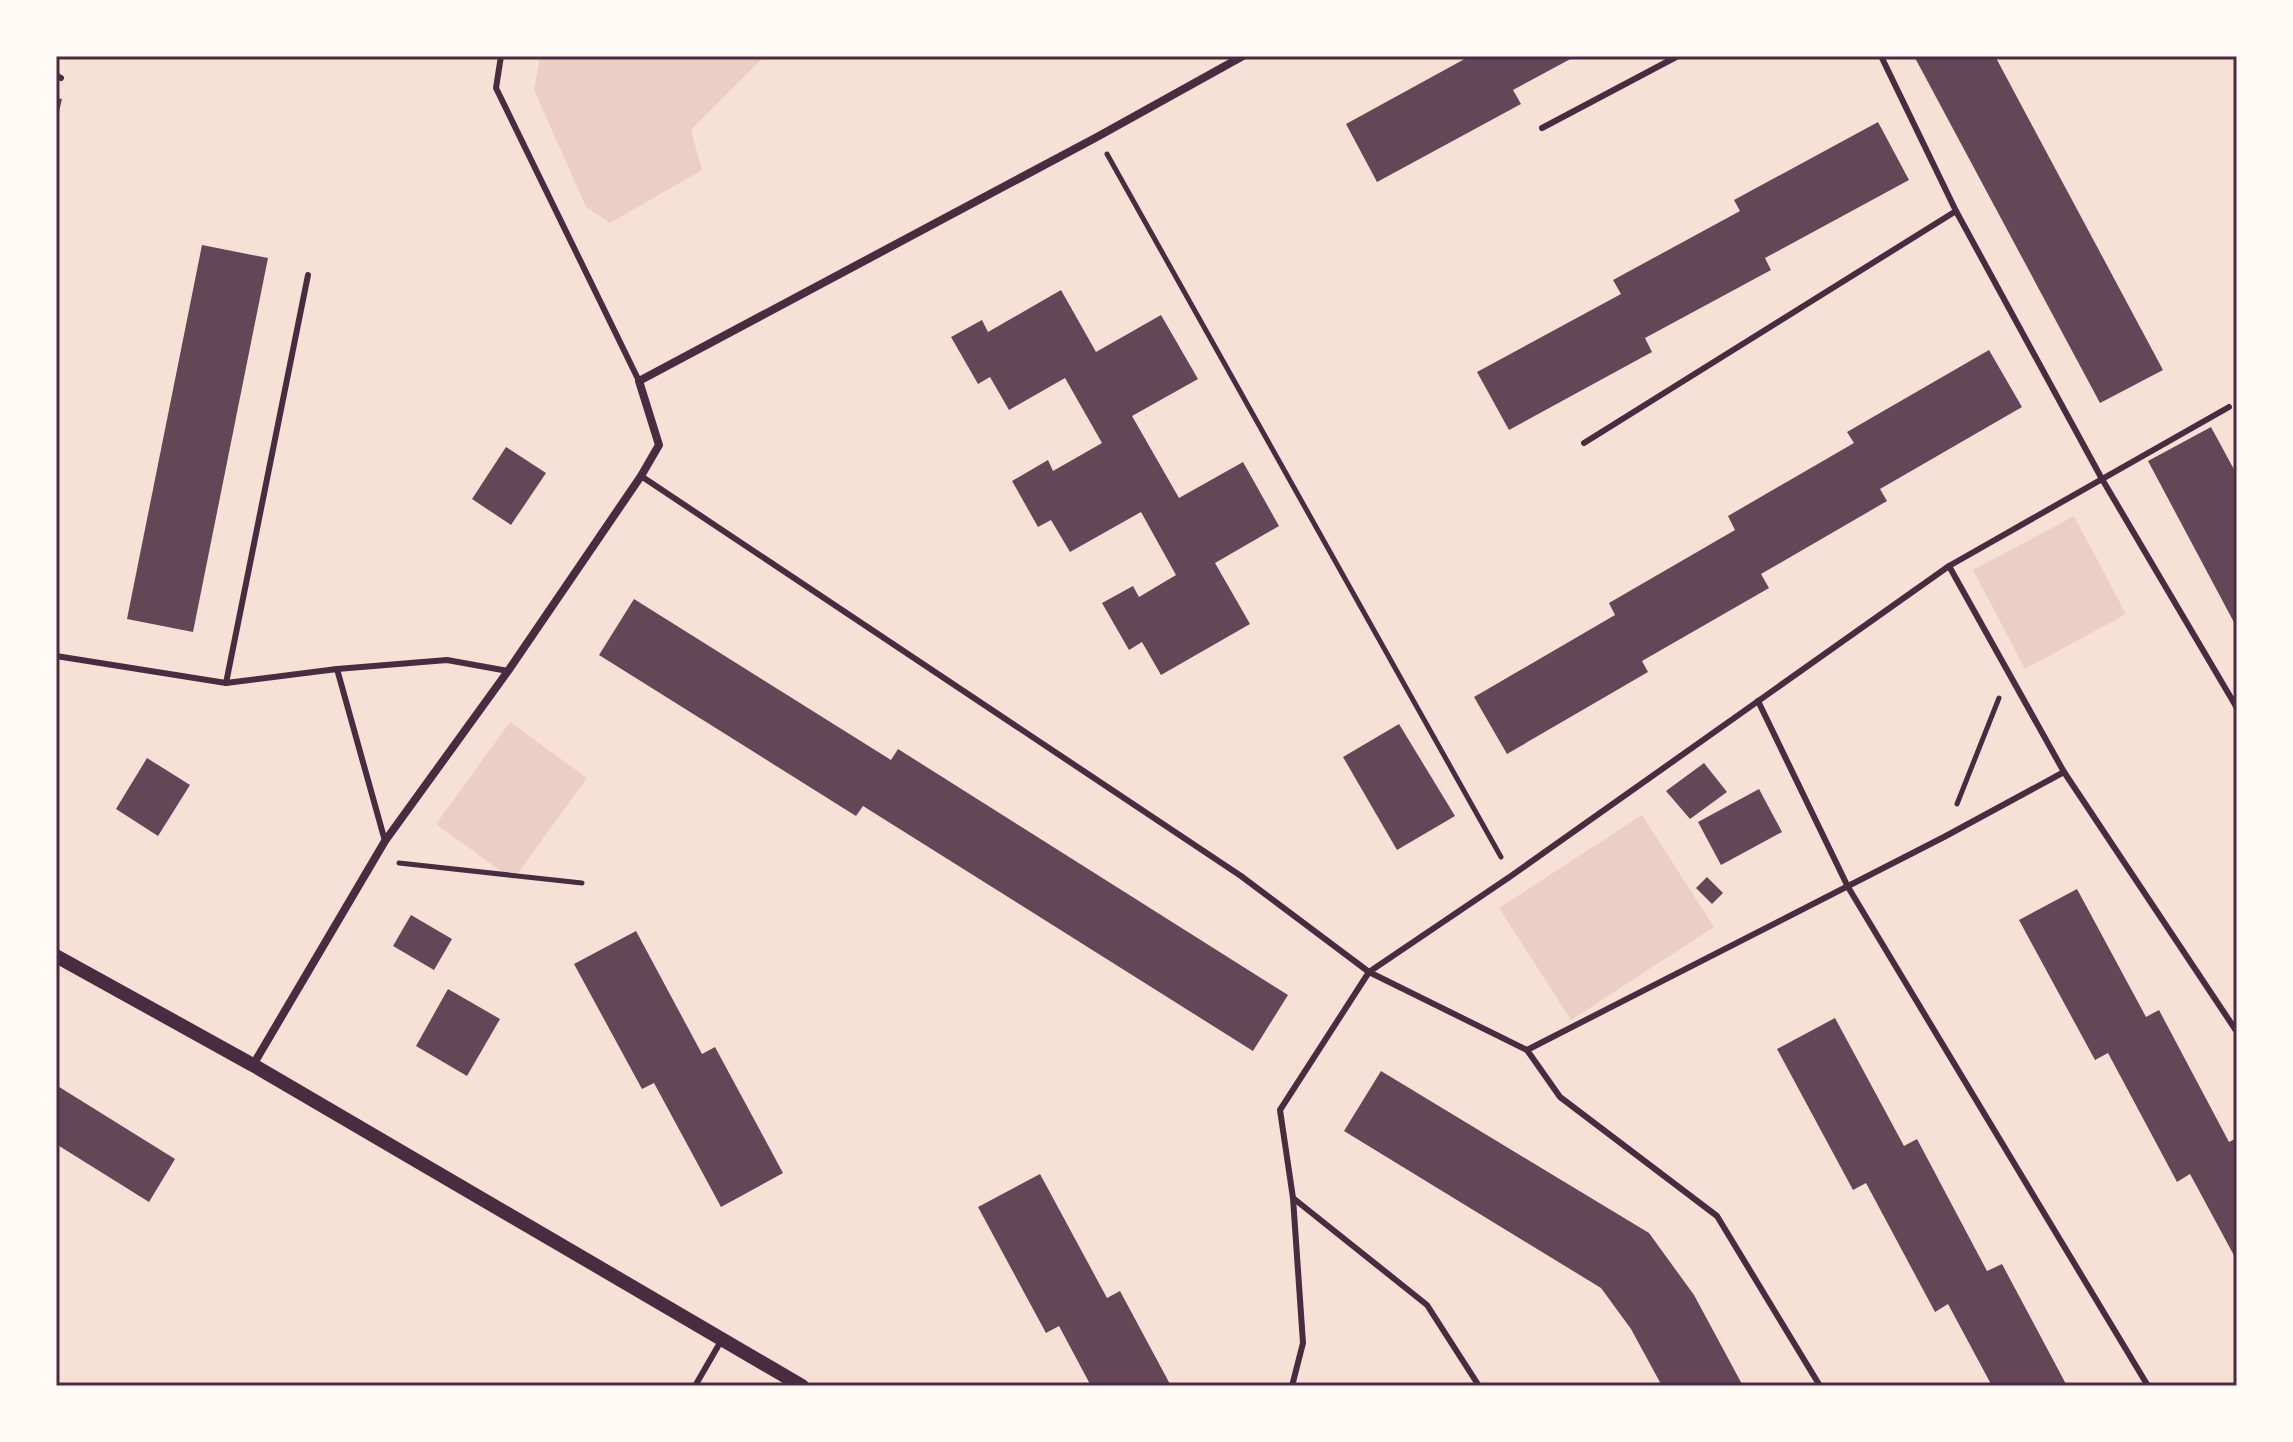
<svg xmlns="http://www.w3.org/2000/svg" width="2293" height="1442" viewBox="0 0 2293 1442" font-family="'Nunito Sans',sans-serif">
	<rect width="100%" height="100%" fill="#f7e1d7"/>
	<g fill="#ebcfc5">
		<path d="M 540,56 L 765,56 L 691,130 L 702,170 L 610,223 L 586,207 L 534,90 Z"/>
		<path d="M 2074,516 L 2126,614 L 2025,669 L 1973,570 Z"/>
		<path d="M 510,722 L 587,778 L 513,880 L 436,824 Z"/>
		<path d="M 1642,815 L 1714,927 L 1571,1020 L 1499,908 Z"/>
	</g>
	<g fill="#644757">
		<path d="M 1470,56 L 1576,56 L 1513,90 L 1521,104 L 1377,182 L 1346,124 Z"/>
		<path d="M 1914,56 L 1995,56 L 2163,370 L 2100,403 Z"/>
		<path d="M 56,98 L 62,99 L 57,120 L 56,120 Z"/>
		<path d="M 1878,122 L 1909,180 L 1765,258 L 1771,270 L 1645,338 L 1652,352 L 1509,430 L 1477,372 L 1621,294 L 1613,280 L 1740,211 L 1734,200 Z"/>
		<path d="M 202,245 L 268,258 L 193,632 L 127,619 Z"/>
		<path d="M 1061,290 L 1096,352 L 1161,315 L 1198,379 L 1132,416 L 1179,498 L 1243,462 L 1279,526 L 1215,563 L 1250,624 L 1161,675 L 1142,642 L 1129,650 L 1102,603 L 1133,586 L 1139,597 L 1176,575 L 1141,512 L 1070,552 L 1051,520 L 1038,527 L 1012,481 L 1048,460 L 1053,471 L 1102,443 L 1065,378 L 1009,410 L 990,377 L 978,384 L 951,337 L 982,320 L 988,332 Z"/>
		<path d="M 1989,350 L 2022,407 L 1880,489 L 1887,501 L 1761,574 L 1769,588 L 1642,661 L 1648,672 L 1507,754 L 1474,697 L 1615,615 L 1609,603 L 1735,530 L 1728,516 L 1854,443 L 1847,432 Z"/>
		<path d="M 2211,427 L 2237,475 L 2237,628 L 2148,461 Z"/>
		<path d="M 506,447 L 546,473 L 511,525 L 472,499 Z"/>
		<path d="M 634,599 L 891,760 L 898,749 L 1288,995 L 1253,1051 L 863,806 L 856,816 L 599,655 Z"/>
		<path d="M 1399,724 L 1455,816 L 1397,850 L 1343,757 Z"/>
		<path d="M 147,758 L 190,785 L 158,836 L 116,809 Z"/>
		<path d="M 1704,763 L 1727,792 L 1690,819 L 1666,791 Z"/>
		<path d="M 1759,789 L 1782,832 L 1721,865 L 1698,822 Z"/>
		<path d="M 1707,877 L 1723,893 L 1712,904 L 1696,888 Z"/>
		<path d="M 2077,889 L 2146,1017 L 2159,1010 L 2229,1142 L 2237,1138 L 2237,1261 L 2190,1174 L 2177,1182 L 2108,1053 L 2095,1060 L 2019,920 Z"/>
		<path d="M 411,915 L 452,939 L 434,970 L 393,946 Z"/>
		<path d="M 636,931 L 702,1054 L 715,1047 L 783,1173 L 721,1207 L 654,1083 L 642,1089 L 574,964 Z"/>
		<path d="M 448,989 L 500,1019 L 467,1076 L 416,1046 Z"/>
		<path d="M 1835,1018 L 1904,1146 L 1917,1139 L 1987,1271 L 2002,1264 L 2067,1386 L 1992,1386 L 1948,1304 L 1935,1312 L 1866,1183 L 1853,1190 L 1777,1049 Z"/>
		<path d="M 1381,1071 L 1649,1233 L 1694,1295 L 1743,1386 L 1662,1386 L 1631,1329 L 1601,1288 L 1344,1131 Z"/>
		<path d="M 56,1085 L 175,1159 L 149,1202 L 56,1144 Z"/>
		<path d="M 1040,1174 L 1107,1298 L 1120,1291 L 1171,1386 L 1091,1386 L 1059,1326 L 1046,1333 L 978,1207 Z"/>
	</g>
	<g fill="none" stroke-linecap="round" stroke-linejoin="round">
		<g stroke="#4a2c40" stroke-width="5">
			<path d="M 1107,154 L 1501,857"/>
			<path d="M 1957,804 L 1999,698"/>
			<path d="M 399,863 L 582,883"/>
		</g>
		<g stroke="#4a2c40" stroke-width="6">
			<path d="M 501,56 L 496,88 L 639,381"/>
			<path d="M 1881,56 L 1956,211 L 2102,479 L 2237,708"/>
			<path d="M 56,75 L 61,78"/>
			<path d="M 1542,128 L 1678,56"/>
			<path d="M 1584,443 L 1956,211"/>
			<path d="M 641,476 L 1241,876 L 1369,972 L 1527,1050 L 1560,1097 L 1717,1216 L 1820,1386"/>
			<path d="M 1949,566 L 2064,772 L 2237,1032"/>
			<path d="M 56,656 L 226,683 L 337,669 L 385,841"/>
			<path d="M 337,669 L 447,660 L 508,671"/>
			<path d="M 226,683 L 308,275"/>
			<path d="M 1758,701 L 1848,887 L 2148,1386"/>
			<path d="M 1527,1050 L 1944,837 L 2064,772"/>
			<path d="M 1293,1198 L 1427,1305 L 1479,1386"/>
			<path d="M 695,1386 L 721,1341"/>
			<path d="M 1292,1386 L 1303,1343 L 1293,1198 L 1280,1110 L 1369,972 L 1511,876 L 1949,566 L 2229,407"/>
		</g>
		<path stroke="#4a2c40" stroke-width="8" d="M 253,1065 L 385,841 L 508,671 L 641,476 L 659,445 L 639,381 L 1097,137 L 1243,56"/>
		<path stroke="#4a2c40" stroke-width="14" d="M 56,956 L 253,1065 L 802,1386"/>
	</g>
	<rect width="2293" height="1442" fill="none" stroke="#fffaf5" stroke-width="116"/>
	<rect x="58" y="58" width="2177" height="1326" fill="none" stroke="#4a2c40" stroke-width="3"/>
</svg>
